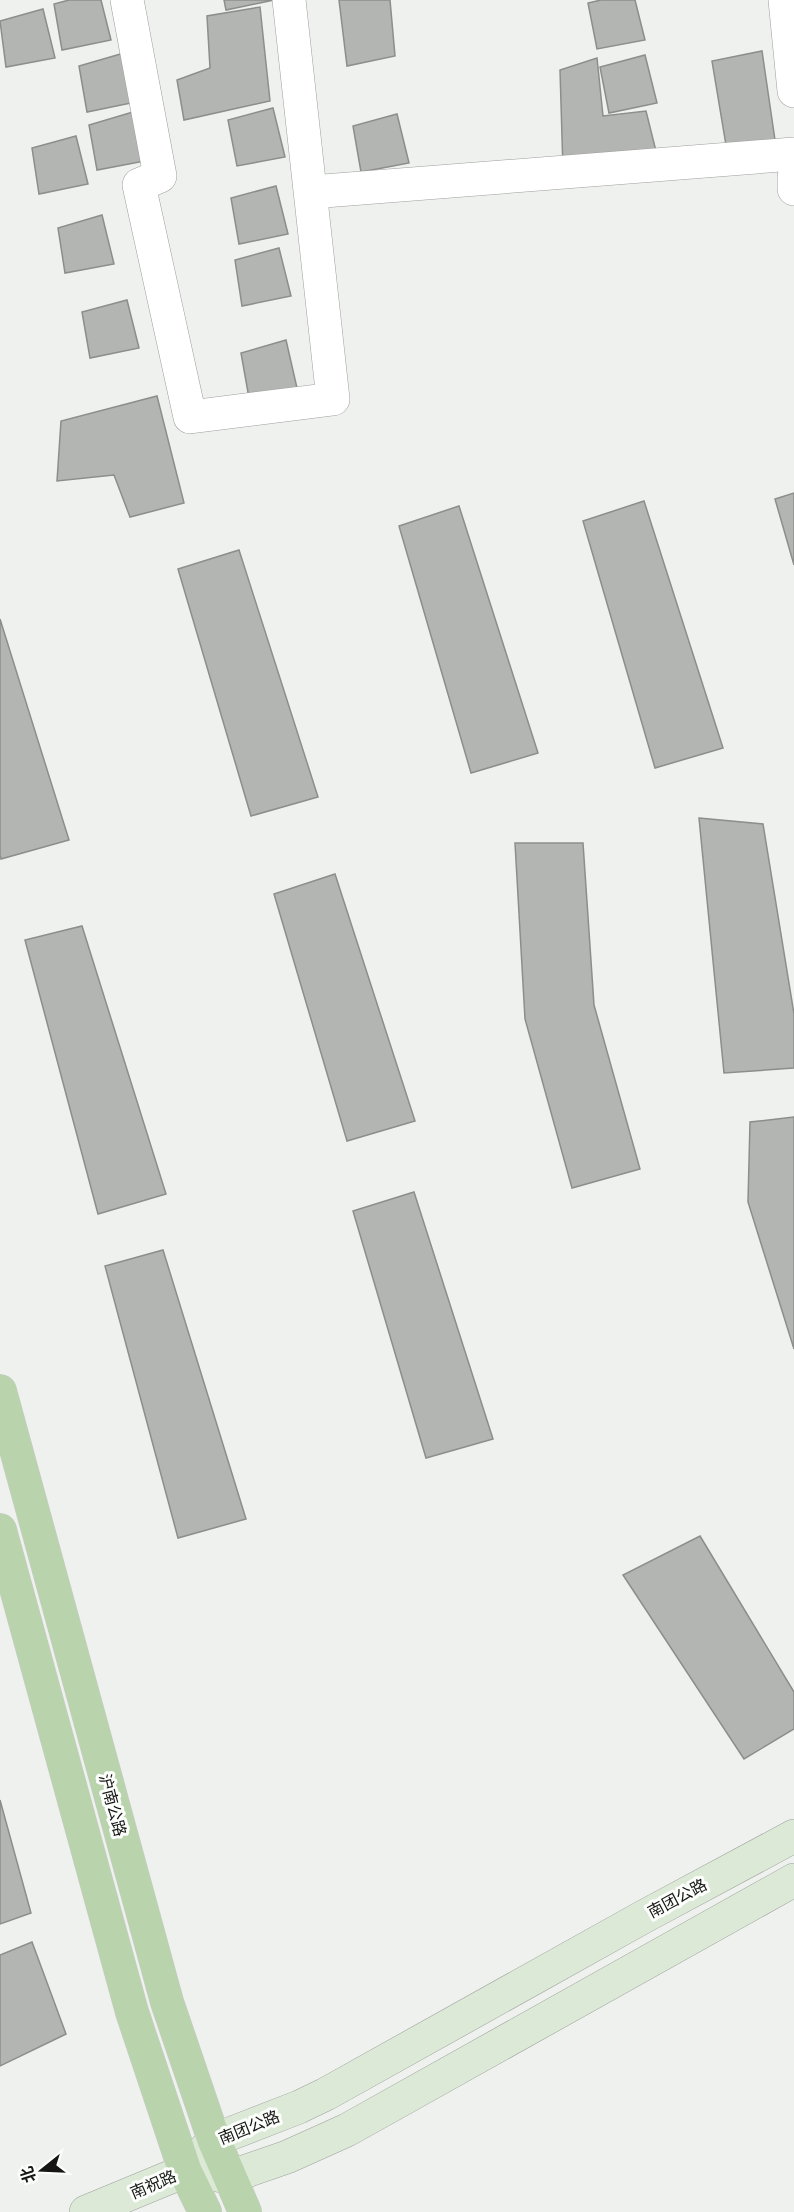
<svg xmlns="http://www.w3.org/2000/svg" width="794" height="2212" viewBox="0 0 794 2212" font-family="'PT Sans Narrow','Noto Sans SC',sans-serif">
	<rect width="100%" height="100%" fill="#eff1ee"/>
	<g fill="#b3b5b3" stroke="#8c8e8b" stroke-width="1.5">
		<path d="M 69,0 L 101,0 L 111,40 L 62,50 L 54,4 Z"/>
		<path d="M 224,0 L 274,0 L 226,10 Z"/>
		<path d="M 339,0 L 390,0 L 395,56 L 347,66 Z"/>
		<path d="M 601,0 L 635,0 L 645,40 L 597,49 L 588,3 Z"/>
		<path d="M 260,7 L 270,101 L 184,120 L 177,80 L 210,68 L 207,16 Z"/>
		<path d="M 43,9 L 55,58 L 6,67 L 0,21 Z"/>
		<path d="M 762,51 L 776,147 L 728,157 L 712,61 Z"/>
		<path d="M 124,53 L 136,102 L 87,112 L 79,66 Z"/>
		<path d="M 645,55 L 657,103 L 609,113 L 600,67 Z"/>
		<path d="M 597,58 L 603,116 L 646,111 L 658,159 L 563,170 L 560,70 Z"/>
		<path d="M 273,108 L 285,157 L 237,166 L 228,120 Z"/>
		<path d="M 133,112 L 145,161 L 97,170 L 89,125 Z"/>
		<path d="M 397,114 L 409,163 L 361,172 L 353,126 Z"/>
		<path d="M 76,136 L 88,184 L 39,194 L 32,148 Z"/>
		<path d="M 276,186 L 288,234 L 239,244 L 231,198 Z"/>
		<path d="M 102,215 L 114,264 L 65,273 L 58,228 Z"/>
		<path d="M 279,248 L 291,296 L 242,306 L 235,260 Z"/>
		<path d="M 127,300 L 139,348 L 90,358 L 82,312 Z"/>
		<path d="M 286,340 L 297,388 L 249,398 L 241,353 Z"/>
		<path d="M 157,396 L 184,503 L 130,517 L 114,475 L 57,481 L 61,421 Z"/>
		<path d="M 794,493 L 794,565 L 775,499 Z"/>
		<path d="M 644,501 L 723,748 L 655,768 L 583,521 Z"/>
		<path d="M 459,506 L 538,753 L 471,773 L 399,526 Z"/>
		<path d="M 239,550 L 318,797 L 251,816 L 178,569 Z"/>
		<path d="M 0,619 L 69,840 L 1,859 L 0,855 Z"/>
		<path d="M 699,818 L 763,824 L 794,1014 L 794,1068 L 724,1073 Z"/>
		<path d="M 515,843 L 583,843 L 594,1005 L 640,1169 L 572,1188 L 525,1019 Z"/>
		<path d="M 335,874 L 415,1121 L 347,1141 L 274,894 Z"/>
		<path d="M 82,926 L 166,1194 L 98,1214 L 25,940 Z"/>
		<path d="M 794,1117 L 794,1349 L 748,1202 L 750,1122 Z"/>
		<path d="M 414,1192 L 493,1439 L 426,1458 L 353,1211 Z"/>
		<path d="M 163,1250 L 246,1519 L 178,1538 L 105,1266 Z"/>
		<path d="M 700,1536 L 794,1692 L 794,1729 L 744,1759 L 623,1575 Z"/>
		<path d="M 0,1800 L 31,1913 L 0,1924 Z"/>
		<path d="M 32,1942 L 66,2034 L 0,2066 L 0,1955 Z"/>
	</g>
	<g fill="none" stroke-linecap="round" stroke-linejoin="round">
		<g stroke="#9ea09d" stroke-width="34">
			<g id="street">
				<path d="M 127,0 L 160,176 L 139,185 L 190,417 L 333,399 L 289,0"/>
				<path d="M 785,0 L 794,91"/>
				<path d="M 794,177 L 794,189"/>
				<path d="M 311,192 L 794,154"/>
			</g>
		</g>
		<g stroke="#9ea09d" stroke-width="34">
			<g id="secondary">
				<path d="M 202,2173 L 229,2177 L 287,2157 L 347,2130 L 794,1880"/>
				<path d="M 86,2212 L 185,2171 L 214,2140 L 299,2107 L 326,2094 L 645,1916 L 794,1836"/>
			</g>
		</g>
		<g stroke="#cccccb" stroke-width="34">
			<g id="primary">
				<path d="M 0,1391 L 167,2002 L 214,2140 L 245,2212"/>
				<path d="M 0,1530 L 132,2012 L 185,2171 L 205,2212"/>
			</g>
		</g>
		<use href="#street" stroke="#fff" stroke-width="33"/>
		<use href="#secondary" stroke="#dce9d6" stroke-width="33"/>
		<use href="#primary" stroke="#b9d3ad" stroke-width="33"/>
	</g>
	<g text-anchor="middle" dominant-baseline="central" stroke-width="6" stroke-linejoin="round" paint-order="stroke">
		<g font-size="16" fill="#151514" stroke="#fcfefb">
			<text transform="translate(113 1805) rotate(75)">沪南公路</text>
			<text transform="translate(677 1898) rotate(-28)">南团公路</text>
			<text transform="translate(249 2127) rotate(-22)">南团公路</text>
			<text transform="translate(153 2184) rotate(-23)">南祝路</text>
		</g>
	</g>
	<g transform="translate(42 2170) rotate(252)" stroke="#fcfefb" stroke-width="4.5" paint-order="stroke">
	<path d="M0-4.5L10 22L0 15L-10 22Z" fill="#151514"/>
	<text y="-9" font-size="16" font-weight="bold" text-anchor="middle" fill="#151514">北</text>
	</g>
</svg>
